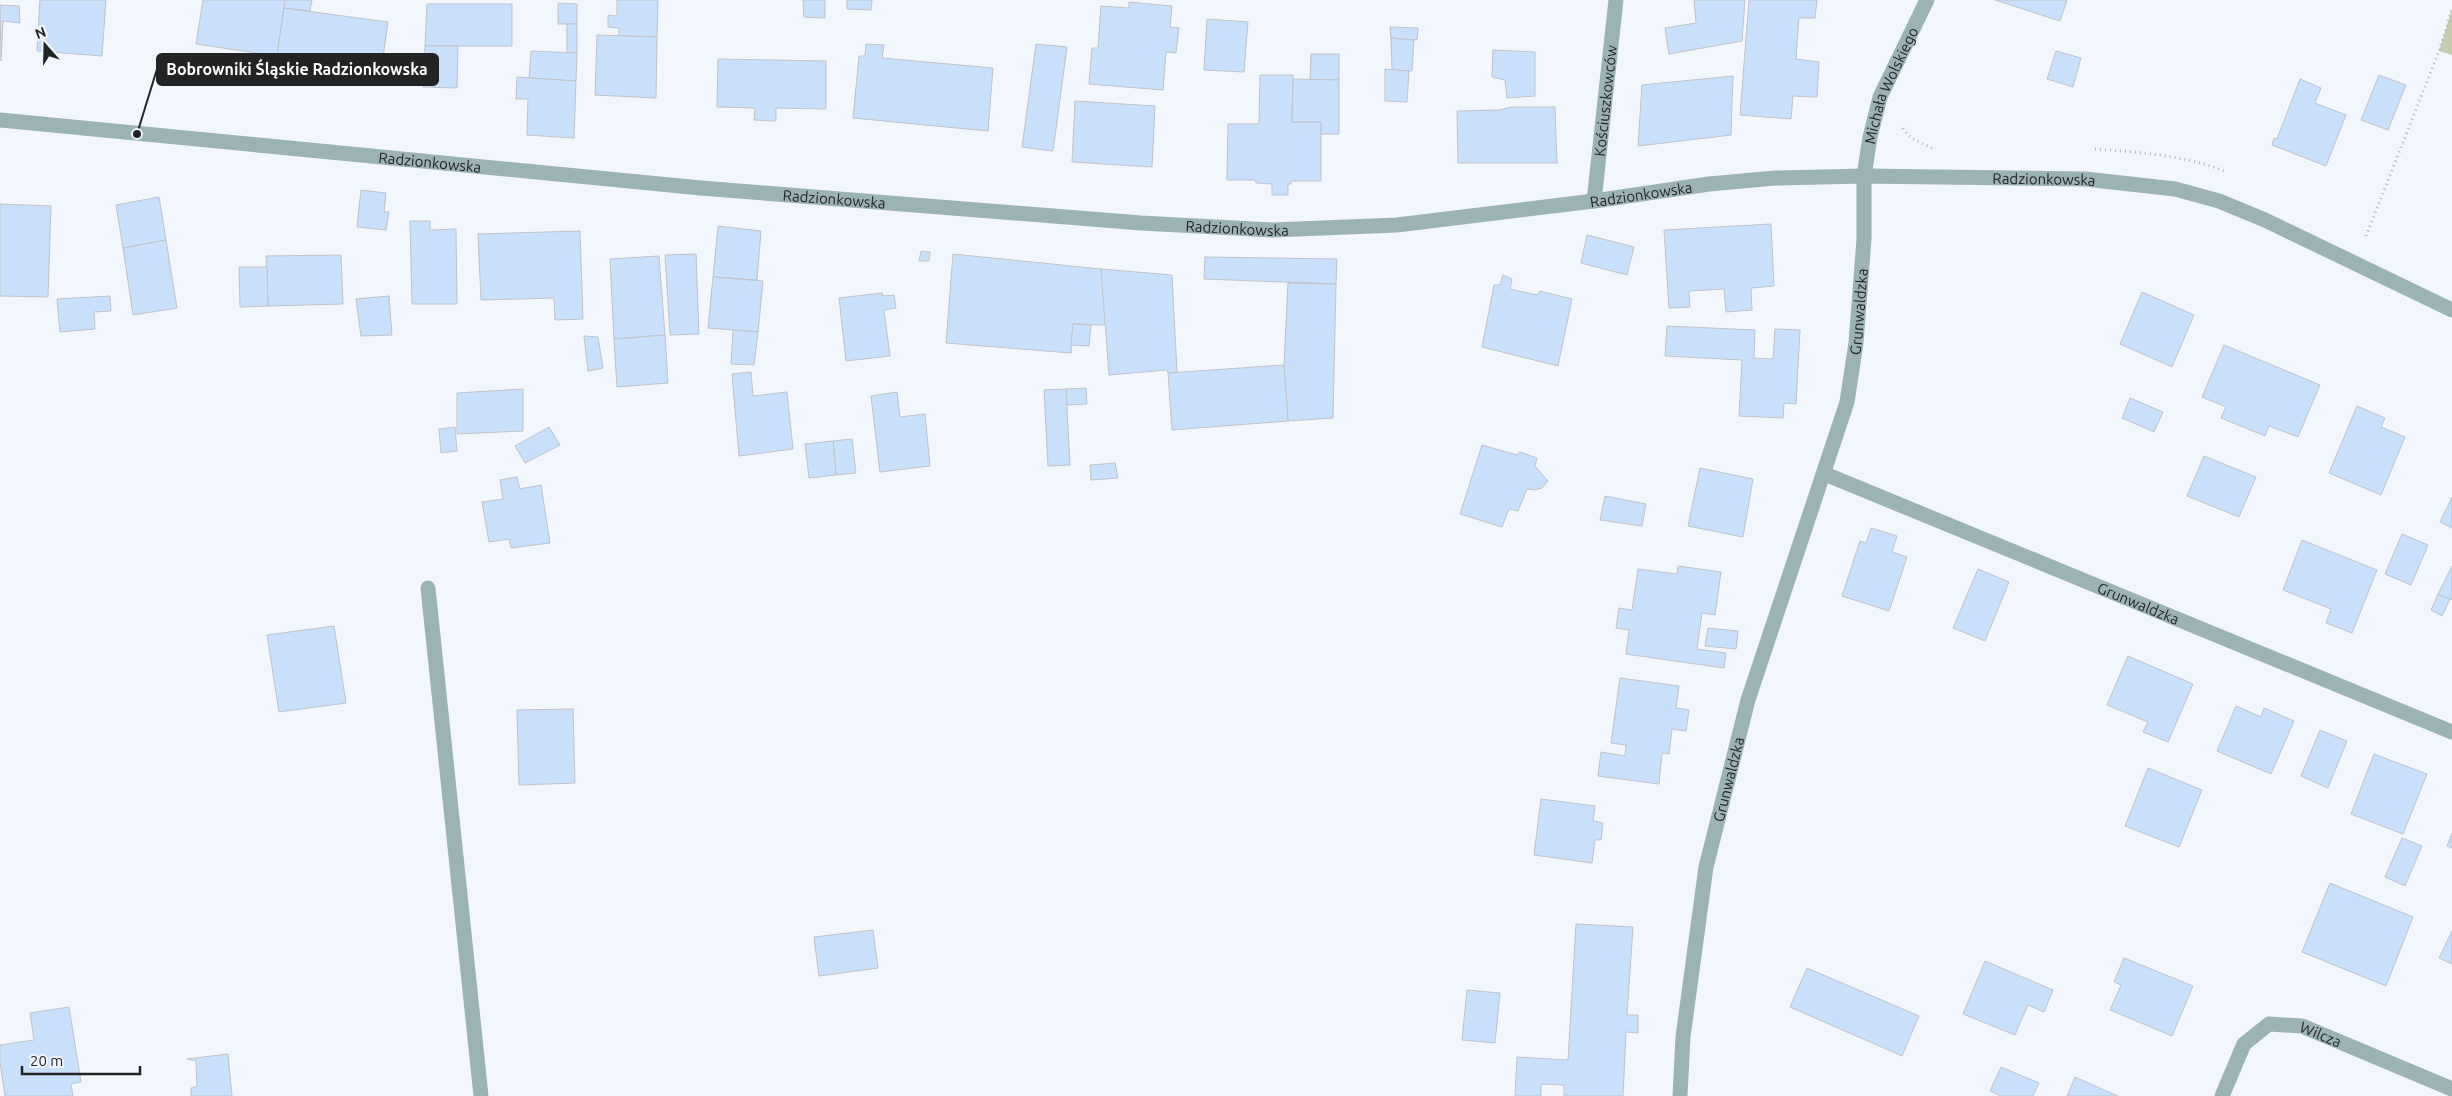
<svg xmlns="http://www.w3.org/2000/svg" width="2452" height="1096" viewBox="0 0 2452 1096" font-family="Ubuntu,sans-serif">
	<rect width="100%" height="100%" fill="#f2f7fd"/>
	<path fill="#c6cdae" d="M 2452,9 L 2452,55 L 2439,51 Z"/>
	<g fill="#c9e0fc" stroke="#bfc3c9">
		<path d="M 40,0 L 106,0 L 102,56 L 37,51 Z"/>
		<path d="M 203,0 L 285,0 L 277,56 L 196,44 Z"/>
		<path d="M 285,0 L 312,0 L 310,11 L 284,8 Z"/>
		<path d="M 617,0 L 658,0 L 657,37 L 619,36 L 619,28 L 608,27 L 608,15 L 617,16 Z"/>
		<path d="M 803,0 L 825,0 L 825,18 L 804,17 Z"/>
		<path d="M 847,0 L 872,0 L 871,10 L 847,9 Z"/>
		<path d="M 1694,0 L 1745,0 L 1742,41 L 1669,54 L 1665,28 L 1696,23 Z"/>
		<path d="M 1749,0 L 1817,0 L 1815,18 L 1799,18 L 1796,59 L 1819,62 L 1817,97 L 1793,96 L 1791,119 L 1740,115 Z"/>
		<path d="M 1995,0 L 2067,0 L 2060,21 Z"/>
		<path d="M 1129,2 L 1172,6 L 1170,27 L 1179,28 L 1176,53 L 1166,52 L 1163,90 L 1089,84 L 1092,48 L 1098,48 L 1101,6 L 1129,8 Z"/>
		<path d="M 558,3 L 577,4 L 577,24 L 558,24 Z"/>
		<path d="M 427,4 L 512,4 L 512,46 L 425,46 Z"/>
		<path d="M 0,5 L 19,6 L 20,23 L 3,21 L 1,61 Z"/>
		<path d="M 284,8 L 388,22 L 381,71 L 277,56 Z"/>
		<path d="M 1207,19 L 1248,22 L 1244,72 L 1204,70 Z"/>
		<rect x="567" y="24" width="10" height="29"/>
		<path d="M 1390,27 L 1418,28 L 1417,40 L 1391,38 Z"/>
		<path d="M 597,35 L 657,37 L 656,98 L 595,95 Z"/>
		<path d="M 1391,38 L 1414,40 L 1412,71 L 1392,70 Z"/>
		<path d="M 866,44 L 884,45 L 882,58 L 993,68 L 988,131 L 853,118 L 859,56 L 865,56 Z"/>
		<path d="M 1036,44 L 1067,47 L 1053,151 L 1022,147 Z"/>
		<path d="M 425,46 L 458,46 L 457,88 L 423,87 Z"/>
		<path d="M 1493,50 L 1535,52 L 1535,96 L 1507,98 L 1505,80 L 1492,77 Z"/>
		<path d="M 531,51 L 577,53 L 576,81 L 529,78 Z"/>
		<path d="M 2056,51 L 2081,58 L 2073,87 L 2047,79 Z"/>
		<path d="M 1311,54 L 1339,54 L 1339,80 L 1310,80 Z"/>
		<path d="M 718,59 L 826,61 L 826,109 L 776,108 L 776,121 L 754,120 L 755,108 L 717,107 Z"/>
		<path d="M 1385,69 L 1409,71 L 1407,102 L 1385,101 Z"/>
		<path d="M 1260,75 L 1293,75 L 1292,122 L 1321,122 L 1321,181 L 1291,181 L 1291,184 L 1288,184 L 1288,195 L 1272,195 L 1272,184 L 1256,183 L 1255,180 L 1227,180 L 1228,124 L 1259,124 Z"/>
		<path d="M 2379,75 L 2406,85 L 2388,130 L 2361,120 Z"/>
		<path d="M 1733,76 L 1731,135 L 1638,146 L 1642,85 Z"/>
		<path d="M 517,77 L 576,81 L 574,138 L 527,135 L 528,99 L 516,99 Z"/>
		<path d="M 1293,79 L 1339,80 L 1339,134 L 1321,134 L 1321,122 L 1292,122 Z"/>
		<path d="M 2300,79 L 2321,88 L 2315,103 L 2346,115 L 2326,166 L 2272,145 L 2274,138 L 2277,139 Z"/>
		<path d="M 1075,101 L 1155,106 L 1152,167 L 1072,162 Z"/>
		<path d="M 1511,107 L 1555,107 L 1557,163 L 1458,163 L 1457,111 L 1499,110 Z"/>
		<path d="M 361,190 L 386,193 L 384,212 L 389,212 L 386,230 L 357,227 Z"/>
		<path d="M 159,197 L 166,240 L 123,248 L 116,205 Z"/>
		<path d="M 0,204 L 51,206 L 48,297 L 0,296 Z"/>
		<path d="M 410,221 L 430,221 L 430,230 L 456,229 L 457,304 L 412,304 Z"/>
		<path d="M 1771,224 L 1774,286 L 1751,288 L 1752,310 L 1726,312 L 1724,289 L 1689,291 L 1690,307 L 1669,308 L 1664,230 Z"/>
		<path d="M 718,226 L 761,231 L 757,280 L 713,277 Z"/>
		<path d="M 580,231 L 583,319 L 555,320 L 554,298 L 481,300 L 478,234 Z"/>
		<path d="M 1587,235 L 1634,247 L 1627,275 L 1581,263 Z"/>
		<path d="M 166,240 L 177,308 L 133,315 L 123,248 Z"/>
		<path d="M 921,251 L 930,252 L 929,261 L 919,261 Z"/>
		<path d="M 696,254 L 699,334 L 670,335 L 665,255 Z"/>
		<path d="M 953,254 L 1101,269 L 1107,325 L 1073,324 L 1071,353 L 946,343 Z"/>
		<path d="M 341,255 L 343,304 L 268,306 L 266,256 Z"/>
		<path d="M 659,256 L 665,335 L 614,339 L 610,259 Z"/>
		<path d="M 1205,257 L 1337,259 L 1336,284 L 1204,279 Z"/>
		<path d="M 239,267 L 267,267 L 268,306 L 240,307 Z"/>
		<path d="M 1101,269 L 1172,275 L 1177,372 L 1168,373 L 1167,370 L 1109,375 Z"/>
		<path d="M 1503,275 L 1512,279 L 1510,289 L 1537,295 L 1540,291 L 1572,299 L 1558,366 L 1482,347 L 1494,285 L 1500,285 Z"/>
		<path d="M 713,277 L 763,281 L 758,332 L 708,328 Z"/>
		<path d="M 1288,283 L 1336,284 L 1333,418 L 1288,421 L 1284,365 Z"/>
		<path d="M 2142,292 L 2194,315 L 2172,367 L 2120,344 Z"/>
		<path d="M 882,293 L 883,296 L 894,295 L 896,308 L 884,310 L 890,356 L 846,361 L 839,298 Z"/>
		<path d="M 110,296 L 111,311 L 94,312 L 95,329 L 60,332 L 57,299 Z"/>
		<path d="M 389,296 L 392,335 L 361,336 L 356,299 Z"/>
		<path d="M 1073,324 L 1091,325 L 1089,346 L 1071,345 Z"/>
		<path d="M 1667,326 L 1755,330 L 1754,358 L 1773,359 L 1775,329 L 1800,330 L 1796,404 L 1784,403 L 1783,418 L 1739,416 L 1742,360 L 1665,356 Z"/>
		<path d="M 733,330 L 758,332 L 754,365 L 731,364 Z"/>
		<path d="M 665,335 L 668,383 L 617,387 L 614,339 Z"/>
		<path d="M 584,336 L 598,337 L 603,368 L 588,371 Z"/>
		<path d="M 2224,345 L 2320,385 L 2298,437 L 2269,426 L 2265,436 L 2221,418 L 2226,407 L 2202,397 Z"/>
		<path d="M 1284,365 L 1288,421 L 1172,430 L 1168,373 Z"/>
		<path d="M 751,372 L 753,396 L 787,392 L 793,449 L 739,456 L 732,374 Z"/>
		<path d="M 1086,388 L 1087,404 L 1067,405 L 1066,389 Z"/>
		<path d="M 523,389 L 523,431 L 457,434 L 457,393 Z"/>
		<path d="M 1066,389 L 1070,465 L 1048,466 L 1044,390 Z"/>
		<path d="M 897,392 L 900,417 L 925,414 L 930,466 L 880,472 L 871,396 Z"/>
		<path d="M 2130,398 L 2163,412 L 2154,432 L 2122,418 Z"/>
		<path d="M 2357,406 L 2385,418 L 2381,427 L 2405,437 L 2381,495 L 2329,473 Z"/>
		<path d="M 455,427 L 457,451 L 441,453 L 439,429 Z"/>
		<path d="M 549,427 L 560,445 L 525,463 L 515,446 Z"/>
		<path d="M 852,439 L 856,473 L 836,475 L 833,441 Z"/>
		<path d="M 833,441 L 836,475 L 809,478 L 805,444 Z"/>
		<path d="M 1482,445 L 1517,455 L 1520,452 L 1537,458 L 1535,466 L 1548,481 L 1542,488 L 1535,490 L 1527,489 L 1518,511 L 1509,509 L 1502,527 L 1460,514 Z"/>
		<path d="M 2204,456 L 2256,477 L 2239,517 L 2187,496 Z"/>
		<path d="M 1115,463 L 1118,478 L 1091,480 L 1090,465 Z"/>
		<path d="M 1700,468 L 1753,479 L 1743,537 L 1688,526 Z"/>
		<path d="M 517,477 L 520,489 L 541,485 L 550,543 L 511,548 L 509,539 L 489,542 L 482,502 L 503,499 L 500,480 Z"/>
		<path d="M 1605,496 L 1646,504 L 1642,526 L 1600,520 Z"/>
		<path d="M 2452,497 L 2452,528 L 2440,522 Z"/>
		<path d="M 1871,528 L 1897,536 L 1892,552 L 1907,557 L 1889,611 L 1842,596 L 1860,541 L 1866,543 Z"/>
		<path d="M 2402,534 L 2428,545 L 2411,585 L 2385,574 Z"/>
		<path d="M 2302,540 L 2377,570 L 2352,633 L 2326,623 L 2331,609 L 2283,590 Z"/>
		<path d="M 1678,566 L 1721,572 L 1715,615 L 1702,613 L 1697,649 L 1726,653 L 1724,668 L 1626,654 L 1629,630 L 1616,628 L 1619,608 L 1632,610 L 1638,569 L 1677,574 Z"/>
		<path d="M 2452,566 L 2452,600 L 2438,594 Z"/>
		<path d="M 1978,569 L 2009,582 L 1985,641 L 1953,628 Z"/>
		<path d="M 2438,594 L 2450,599 L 2442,616 L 2431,610 Z"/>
		<path d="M 334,626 L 346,703 L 279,712 L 267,635 Z"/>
		<path d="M 1708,628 L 1738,631 L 1736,649 L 1705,646 Z"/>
		<path d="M 2128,656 L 2193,684 L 2168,742 L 2143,732 L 2148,722 L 2107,705 Z"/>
		<path d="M 1620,678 L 1679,686 L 1676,708 L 1689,710 L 1686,731 L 1672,729 L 1669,754 L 1662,753 L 1659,784 L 1598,776 L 1601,752 L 1625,756 L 1626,745 L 1611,743 Z"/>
		<path d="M 2236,706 L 2261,717 L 2264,708 L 2294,721 L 2271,774 L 2217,751 Z"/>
		<path d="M 573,709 L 575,783 L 519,785 L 517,710 Z"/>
		<path d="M 2320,730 L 2347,741 L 2328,788 L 2301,776 Z"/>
		<path d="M 2374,754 L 2427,774 L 2403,834 L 2351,814 Z"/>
		<path d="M 2148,768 L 2202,790 L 2179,847 L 2125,826 Z"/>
		<path d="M 1541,799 L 1595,806 L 1593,821 L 1603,823 L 1601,840 L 1595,840 L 1592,863 L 1534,855 Z"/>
		<path d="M 2452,833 L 2452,848 L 2447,846 Z"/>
		<path d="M 2402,838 L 2422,846 L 2405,886 L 2385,877 Z"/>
		<path d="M 2330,883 L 2413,917 L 2386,986 L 2302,952 Z"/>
		<path d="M 1576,924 L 1633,927 L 1627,1015 L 1638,1015 L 1638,1033 L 1626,1032 L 1623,1096 L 1564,1096 L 1564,1085 L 1541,1084 L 1541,1096 L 1515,1096 L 1517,1057 L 1568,1060 Z"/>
		<path d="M 873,930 L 878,968 L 819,976 L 814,937 Z"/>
		<path d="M 2452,931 L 2452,964 L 2439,958 Z"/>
		<path d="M 2124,958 L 2193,986 L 2172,1036 L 2110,1010 L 2121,985 L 2114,982 Z"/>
		<path d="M 1985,961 L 2053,990 L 2044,1012 L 2028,1005 L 2015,1035 L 1963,1014 Z"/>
		<path d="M 1807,968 L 1919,1016 L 1902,1056 L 1790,1007 Z"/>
		<path d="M 1467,990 L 1500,993 L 1495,1043 L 1462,1040 Z"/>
		<path d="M 69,1007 L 81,1082 L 71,1084 L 73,1096 L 5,1096 L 0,1063 L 0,1045 L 34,1040 L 30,1013 Z"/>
		<path d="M 228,1054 L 232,1096 L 191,1096 L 191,1088 L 197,1086 L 196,1061 L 187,1059 Z"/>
		<path d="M 2001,1067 L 2039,1083 L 2033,1096 L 2001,1096 L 1990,1091 Z"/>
		<path d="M 2075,1077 L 2118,1096 L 2067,1096 Z"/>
	</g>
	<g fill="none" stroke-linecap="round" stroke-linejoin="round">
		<g stroke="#afb3b8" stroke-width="3" stroke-dasharray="1 4" stroke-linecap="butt">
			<path d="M 1903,128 C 1909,139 1921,143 1932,148"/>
			<path d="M 2095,149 C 2138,152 2184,155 2224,171"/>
			<path d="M 2366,236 L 2439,51 L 2452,9"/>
		</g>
		<g stroke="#9cb3b5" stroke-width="15">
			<path id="s1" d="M 0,120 L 701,188 L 1141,223 L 1272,230 L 1397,225 L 1594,201 L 1709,184 L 1775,178 L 1864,176 L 2085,179 L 2175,189 L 2219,201 L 2265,220 L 2452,310"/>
			<path id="s2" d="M 1594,201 L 1616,0"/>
			<path id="s3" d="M 1825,474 L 2452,732"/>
			<path d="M 428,588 L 481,1096"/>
			<path id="s4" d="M 1680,1096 L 1683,1037 L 1706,867 L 1748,700 L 1847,402 L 1856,343 L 1864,239 L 1864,176 L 1870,137 L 1880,97 L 1927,0"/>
			<path id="s5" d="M 2222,1096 L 2244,1044 L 2269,1024 L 2302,1026 L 2452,1089"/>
		</g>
	</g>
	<g text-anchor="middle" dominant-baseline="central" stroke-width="4" stroke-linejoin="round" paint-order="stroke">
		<g font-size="15" fill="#212325" stroke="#f2f7fd">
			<text stroke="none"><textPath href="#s4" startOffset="1039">Michała Wolskiego</textPath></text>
			<text stroke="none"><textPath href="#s2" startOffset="101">Kościuszkowców</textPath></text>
			<text stroke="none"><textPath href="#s1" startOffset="432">Radzionkowska</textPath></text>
			<text stroke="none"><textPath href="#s1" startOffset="2052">Radzionkowska</textPath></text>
			<text stroke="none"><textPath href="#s1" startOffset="1648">Radzionkowska</textPath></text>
			<text stroke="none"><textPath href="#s1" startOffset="838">Radzionkowska</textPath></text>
			<text stroke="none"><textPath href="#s1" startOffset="1242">Radzionkowska</textPath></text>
			<text stroke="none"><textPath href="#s4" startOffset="808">Grunwaldzka</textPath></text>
			<text stroke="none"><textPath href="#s3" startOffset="339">Grunwaldzka</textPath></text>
			<text stroke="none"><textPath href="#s4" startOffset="321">Grunwaldzka</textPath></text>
			<text stroke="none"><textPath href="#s5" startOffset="142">Wilcza</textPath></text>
		</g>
	</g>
	<path fill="none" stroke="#212325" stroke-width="2" d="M137 134L157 69"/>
	<circle fill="#212325" stroke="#f2f7fd" stroke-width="2" cx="137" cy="134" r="5"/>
	<rect fill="#212325" stroke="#212325" stroke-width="2" x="157" y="54" width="281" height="31" rx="5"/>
	<g font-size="16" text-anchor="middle" font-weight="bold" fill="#fff">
		<text x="297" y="75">Bobrowniki Śląskie Radzionkowska</text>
	</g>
	<g transform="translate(45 45) rotate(340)" stroke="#f2f7fd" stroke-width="4" paint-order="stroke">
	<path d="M0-4L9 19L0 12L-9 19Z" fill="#212325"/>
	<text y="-8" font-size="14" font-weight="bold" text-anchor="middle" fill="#212325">N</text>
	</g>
	<path d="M22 1066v8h118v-8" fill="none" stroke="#212325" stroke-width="2.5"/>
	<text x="30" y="1066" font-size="15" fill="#212325" stroke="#f2f7fd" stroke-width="4" paint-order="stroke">20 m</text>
</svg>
